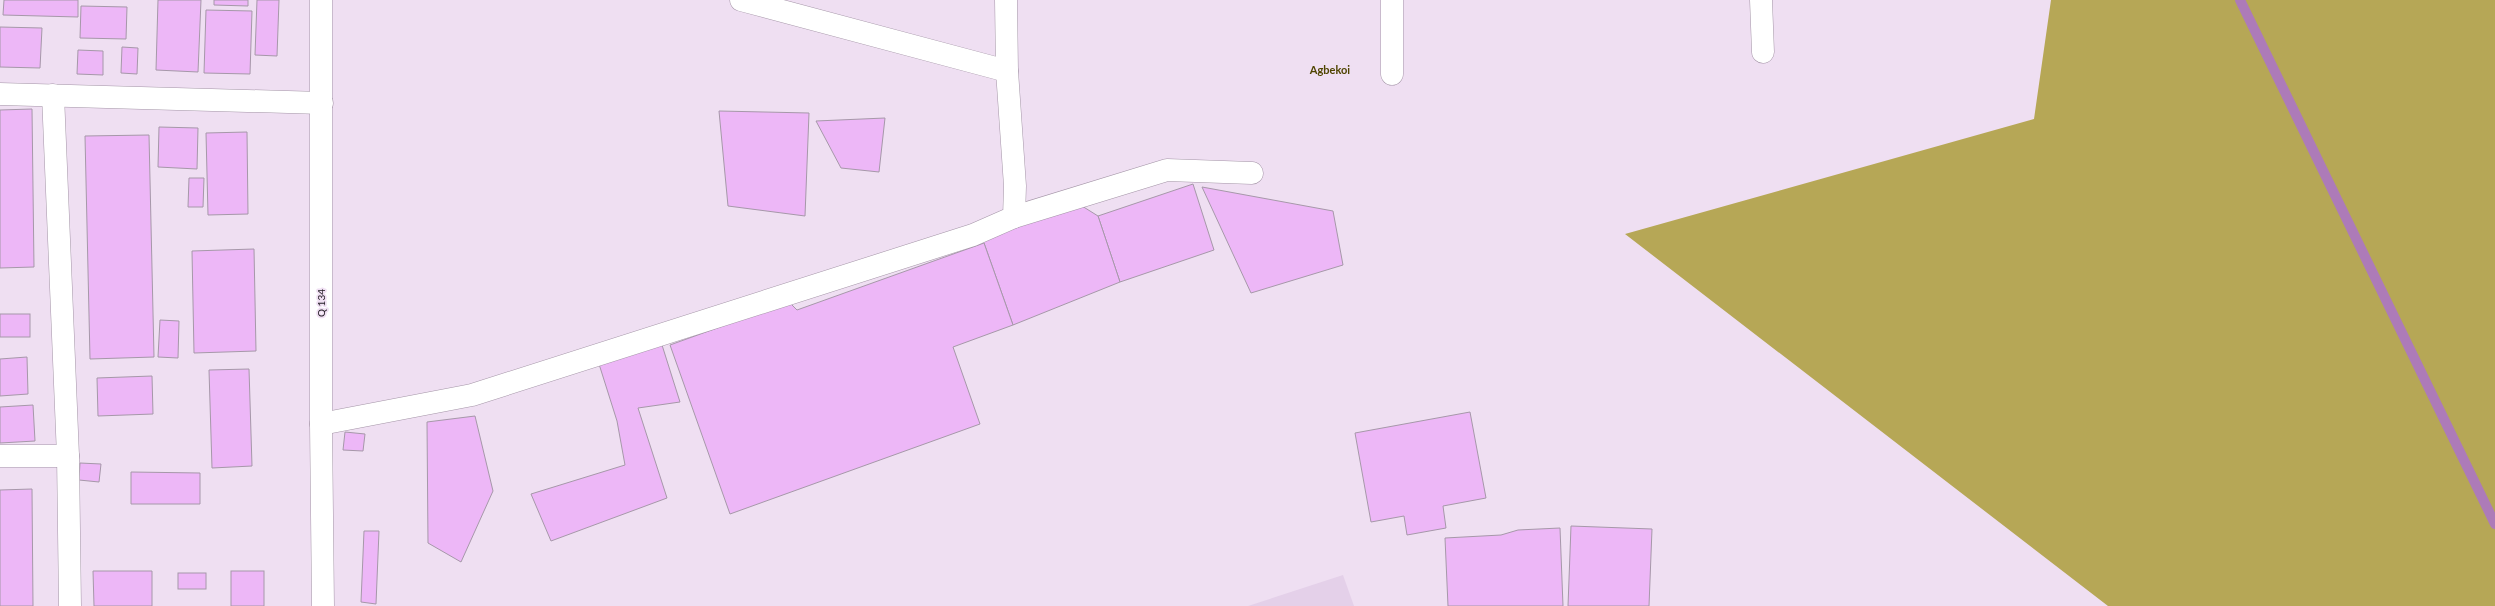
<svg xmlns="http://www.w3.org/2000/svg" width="2495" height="606" viewBox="0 0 2495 606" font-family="Lato,sans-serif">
	<rect width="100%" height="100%" fill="#efdff2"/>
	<path fill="#e4d0e9" d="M 1343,575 L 1354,606 L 1248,606 Z"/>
	<path fill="#b6a756" d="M 2051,0 L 2495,0 L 2495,606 L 2108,606 L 1625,234 L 2034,119 Z"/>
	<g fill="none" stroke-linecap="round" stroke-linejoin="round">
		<path stroke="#ad7bb8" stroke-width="10" d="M 2240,0 L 2495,524"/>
	</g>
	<g fill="#edb7f7" stroke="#a698a9">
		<path d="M 4,0 L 78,0 L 78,17 L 3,15 Z"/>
		<path d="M 158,0 L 201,0 L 198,72 L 156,70 Z"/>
		<path d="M 214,0 L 248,0 L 248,6 L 214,5 Z"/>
		<path d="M 257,0 L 279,0 L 277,56 L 255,55 Z"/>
		<path d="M 81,6 L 127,7 L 126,39 L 80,38 Z"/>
		<path d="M 206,10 L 252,11 L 250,74 L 204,73 Z"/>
		<path d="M 0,27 L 42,28 L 40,68 L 0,67 Z"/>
		<path d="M 122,47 L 138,48 L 137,74 L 121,73 Z"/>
		<path d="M 78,50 L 103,51 L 103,75 L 77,74 Z"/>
		<path d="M 32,109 L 34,267 L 0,268 L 0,110 Z"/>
		<path d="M 719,111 L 809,113 L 805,216 L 728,206 Z"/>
		<path d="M 885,118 L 879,172 L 841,168 L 816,121 Z"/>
		<path d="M 159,127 L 198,128 L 197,169 L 158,167 Z"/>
		<path d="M 247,132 L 248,214 L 208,215 L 206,133 Z"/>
		<path d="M 149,135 L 154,357 L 90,359 L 85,136 Z"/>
		<path d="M 189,178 L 204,178 L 203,207 L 188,207 Z"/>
		<path d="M 1193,184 L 1214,250 L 1120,282 L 1098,216 Z"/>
		<path d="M 1202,187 L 1333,211 L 1343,265 L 1251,293 Z"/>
		<path d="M 1074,201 L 1098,216 L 1120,282 L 1013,325 L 984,243 L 975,235 Z"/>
		<path d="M 984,243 L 1013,325 L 953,347 L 980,424 L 730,514 L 670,345 L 789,302 L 797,310 Z"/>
		<path d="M 254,249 L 256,351 L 194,353 L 192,251 Z"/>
		<rect x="0" y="314" width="30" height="23"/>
		<path d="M 160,320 L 179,321 L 178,358 L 158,357 Z"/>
		<path d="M 662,345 L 680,402 L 638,408 L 667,498 L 551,541 L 531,494 L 625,465 L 617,421 L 599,364 Z"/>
		<path d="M 27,357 L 28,394 L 0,396 L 0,359 Z"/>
		<path d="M 249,369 L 252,466 L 212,468 L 209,370 Z"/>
		<path d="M 152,376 L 153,414 L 98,416 L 97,378 Z"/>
		<path d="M 33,405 L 35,441 L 0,443 L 0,407 Z"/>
		<path d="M 1470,412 L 1486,498 L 1443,506 L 1446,528 L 1407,535 L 1404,516 L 1371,522 L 1355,433 Z"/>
		<path d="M 475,416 L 493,491 L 461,562 L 428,543 L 427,422 Z"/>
		<path d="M 345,432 L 365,434 L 363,451 L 343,450 Z"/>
		<path d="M 80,463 L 101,464 L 99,482 L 79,480 Z"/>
		<path d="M 131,472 L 200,473 L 200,504 L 131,504 Z"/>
		<path d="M 32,489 L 33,606 L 0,606 L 0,490 Z"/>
		<path d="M 1571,526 L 1652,529 L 1649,606 L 1568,606 Z"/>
		<path d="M 1560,528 L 1563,606 L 1448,606 L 1445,538 L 1501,535 L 1518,530 Z"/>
		<path d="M 364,531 L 379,531 L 376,604 L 361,602 Z"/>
		<path d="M 93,571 L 152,571 L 152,606 L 94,606 Z"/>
		<rect x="231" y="571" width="33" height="35"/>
		<rect x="178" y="573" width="28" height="16"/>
	</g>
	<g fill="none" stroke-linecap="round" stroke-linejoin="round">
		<g stroke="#a495a7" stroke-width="23">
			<g id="street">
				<path d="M 321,0 L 321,424 L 323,606"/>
				<path d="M 741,0 L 1007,71"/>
				<path d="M 1392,0 L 1392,74"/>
				<path d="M 1761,0 L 1763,52"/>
				<path d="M 0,94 L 322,103"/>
				<path d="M 53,95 L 68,456 L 70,606"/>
				<path d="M 1014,217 L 1167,170 L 1252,173"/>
				<path d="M 321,424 L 472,395 L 973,235 L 1014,217 L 1015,186 L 1007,71 L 1006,0"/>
				<path d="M 0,456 L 68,456"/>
			</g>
		</g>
		<use href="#street" stroke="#fff" stroke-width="22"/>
	</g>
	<g text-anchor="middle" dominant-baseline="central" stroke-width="3.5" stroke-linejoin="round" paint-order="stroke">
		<g font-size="10" fill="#1f1920" stroke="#efdff2">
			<text transform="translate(321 303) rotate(-90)">Q 134</text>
		</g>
		<g font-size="11" font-weight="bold" fill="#4f4400" stroke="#efdff2">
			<text x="1330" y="69">Agbekoi</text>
		</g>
	</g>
</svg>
